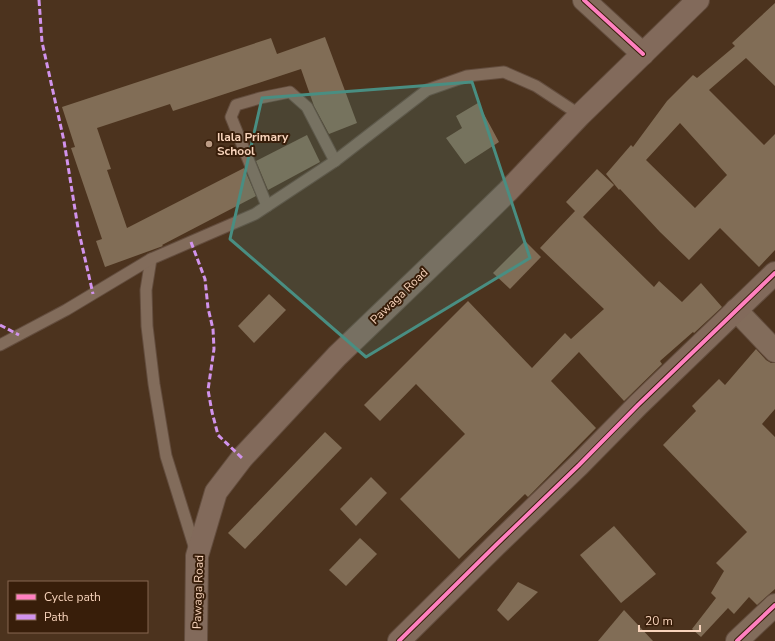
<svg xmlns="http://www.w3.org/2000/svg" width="775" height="641" viewBox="0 0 775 641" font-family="'Nunito Sans',sans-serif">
	<rect width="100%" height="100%" fill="#4c331e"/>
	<g fill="#816d56" fill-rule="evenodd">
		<path d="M 775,3 L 775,86 L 746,58 L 709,90 L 764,145 L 775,134 L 775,250 L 759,267 L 720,228 L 689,260 L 660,232 L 620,189 L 619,190 L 606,174 L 631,145 L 633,147 L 667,101 L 693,75 L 697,78 L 735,46 L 732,43 ZM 680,123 L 727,175 L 695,208 L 646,160 Z"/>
		<path d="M 325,37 L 357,123 L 329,134 L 314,106 L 301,69 L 173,111 L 170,104 L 97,128 L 111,169 L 107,170 L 127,228 L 244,168 L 256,196 L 162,245 L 163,246 L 105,267 L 96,241 L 102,239 L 71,148 L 75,147 L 62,107 L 271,38 L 277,54 Z"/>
		<path d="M 478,103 L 499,142 L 465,164 L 446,138 L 462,128 L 456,116 Z"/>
		<path d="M 307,135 L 320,162 L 268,190 L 256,161 Z"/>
		<path d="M 597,169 L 614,185 L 583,217 L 654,287 L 659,281 L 682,302 L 701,283 L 722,307 L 694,333 L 693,332 L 660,361 L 662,364 L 624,401 L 579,352 L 551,381 L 596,428 L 528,497 L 525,494 L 459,559 L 400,499 L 465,434 L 416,384 L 380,421 L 364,405 L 468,301 L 532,368 L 565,333 L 571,339 L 604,309 L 540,248 L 575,211 L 566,202 Z"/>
		<path d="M 525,241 L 541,257 L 510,289 L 493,273 Z"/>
		<path d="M 269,294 L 286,310 L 254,343 L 238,326 Z"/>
		<path d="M 756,349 L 766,360 L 771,363 L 775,363 L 775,409 L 762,424 L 775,437 L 775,589 L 757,605 L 749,597 L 734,614 L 728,608 L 701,637 L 692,629 L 716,598 L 711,593 L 724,571 L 716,563 L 747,532 L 663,445 L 696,411 L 692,406 L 719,379 L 725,385 Z"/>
		<path d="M 325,432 L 342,448 L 245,549 L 228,533 Z"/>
		<path d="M 371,477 L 387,493 L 356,526 L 340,509 Z"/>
		<path d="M 614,526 L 656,574 L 621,603 L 580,555 Z"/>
		<path d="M 360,538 L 377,554 L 346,586 L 329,570 Z"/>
		<path d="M 518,582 L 538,592 L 508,621 L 497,610 Z"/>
		<path d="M 624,610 L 653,641 L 598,641 Z"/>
	</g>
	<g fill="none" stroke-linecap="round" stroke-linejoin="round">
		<g stroke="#634d3e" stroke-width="13">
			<g id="lane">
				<path d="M 267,206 L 231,117 L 236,105 L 260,98 L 290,92 L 307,107 L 335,161"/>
				<path d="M 151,259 L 146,290 L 147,326 L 154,384 L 166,456 L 195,549"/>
				<path d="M 0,345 L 66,310 L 151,259 L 255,214 L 335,161 L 427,90 L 467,76 L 504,72 L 536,86 L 580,115"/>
			</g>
		</g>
		<g stroke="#634d3e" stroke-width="24">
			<g id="street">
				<path d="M 584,0 L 643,54"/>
				<path d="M 736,310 L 775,351"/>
				<path d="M 737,641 L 775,605"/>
			</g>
		</g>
		<g stroke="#634d3e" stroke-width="24">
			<g id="secondary">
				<path d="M 196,641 L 197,556 L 216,492 L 242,458 L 337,356 L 463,235 L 508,191 L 580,115 L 698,0"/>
				<path d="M 399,641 L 496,545 L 579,465 L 638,405 L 775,273"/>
			</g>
		</g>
		<use href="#lane" stroke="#826c5b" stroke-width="11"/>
		<use href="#street" stroke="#826c5b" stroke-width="22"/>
		<use href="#secondary" stroke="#826a5b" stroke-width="22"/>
		<g stroke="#d193ec" stroke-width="3" stroke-dasharray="6 3" stroke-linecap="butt">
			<path d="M 39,0 L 42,42 L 64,141 L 78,228 L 93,294"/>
			<path d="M 191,242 L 205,279 L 208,308 L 213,329 L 214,349 L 208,390 L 212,412 L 218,435 L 242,458"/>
			<path d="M 0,325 L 19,335"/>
		</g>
		<g stroke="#381e0a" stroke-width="6">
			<g id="cycleway">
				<path d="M 584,0 L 643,54"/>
				<path d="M 399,641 L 496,545 L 579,465 L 638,405 L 775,273"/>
				<path d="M 737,641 L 775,605"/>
			</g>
		</g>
		<use href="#cycleway" stroke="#ff80c0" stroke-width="4"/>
	</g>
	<path fill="#498e82" fill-opacity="0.2" stroke="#498e82" stroke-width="3" stroke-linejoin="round" d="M 472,82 L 530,258 L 366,357 L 230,239 L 262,98 Z"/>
	<circle fill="#bc9c85" stroke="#381e0a" stroke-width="1.5" cx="209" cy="144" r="4"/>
	<g text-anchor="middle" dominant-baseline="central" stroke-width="4" stroke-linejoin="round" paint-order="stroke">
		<g font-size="12" font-weight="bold" fill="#f8d4bc" stroke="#381e0a" text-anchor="start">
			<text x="217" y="137">Ilala Primary<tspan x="217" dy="14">School</tspan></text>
		</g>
		<g font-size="12" fill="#f8d4bc" stroke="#381e0a">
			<text transform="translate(399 296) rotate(-44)">Pawaga Road</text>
			<text transform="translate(198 592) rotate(-88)">Pawaga Road</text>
		</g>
	</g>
	<rect x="8" y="581" width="140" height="52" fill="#381e0a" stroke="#856751"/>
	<rect x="16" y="594" width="20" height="6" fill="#ff80c0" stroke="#856751"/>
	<text x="44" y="601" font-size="12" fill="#f8d4bc">Cycle path</text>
	<rect x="16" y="614" width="20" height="6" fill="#d193ec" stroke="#856751"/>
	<text x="44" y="621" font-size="12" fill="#f8d4bc">Path</text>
	<path d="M639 625v6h61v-6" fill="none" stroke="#f8d4bc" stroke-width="2"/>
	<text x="645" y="625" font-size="12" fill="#f8d4bc" stroke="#381e0a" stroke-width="3" paint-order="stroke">20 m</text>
</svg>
